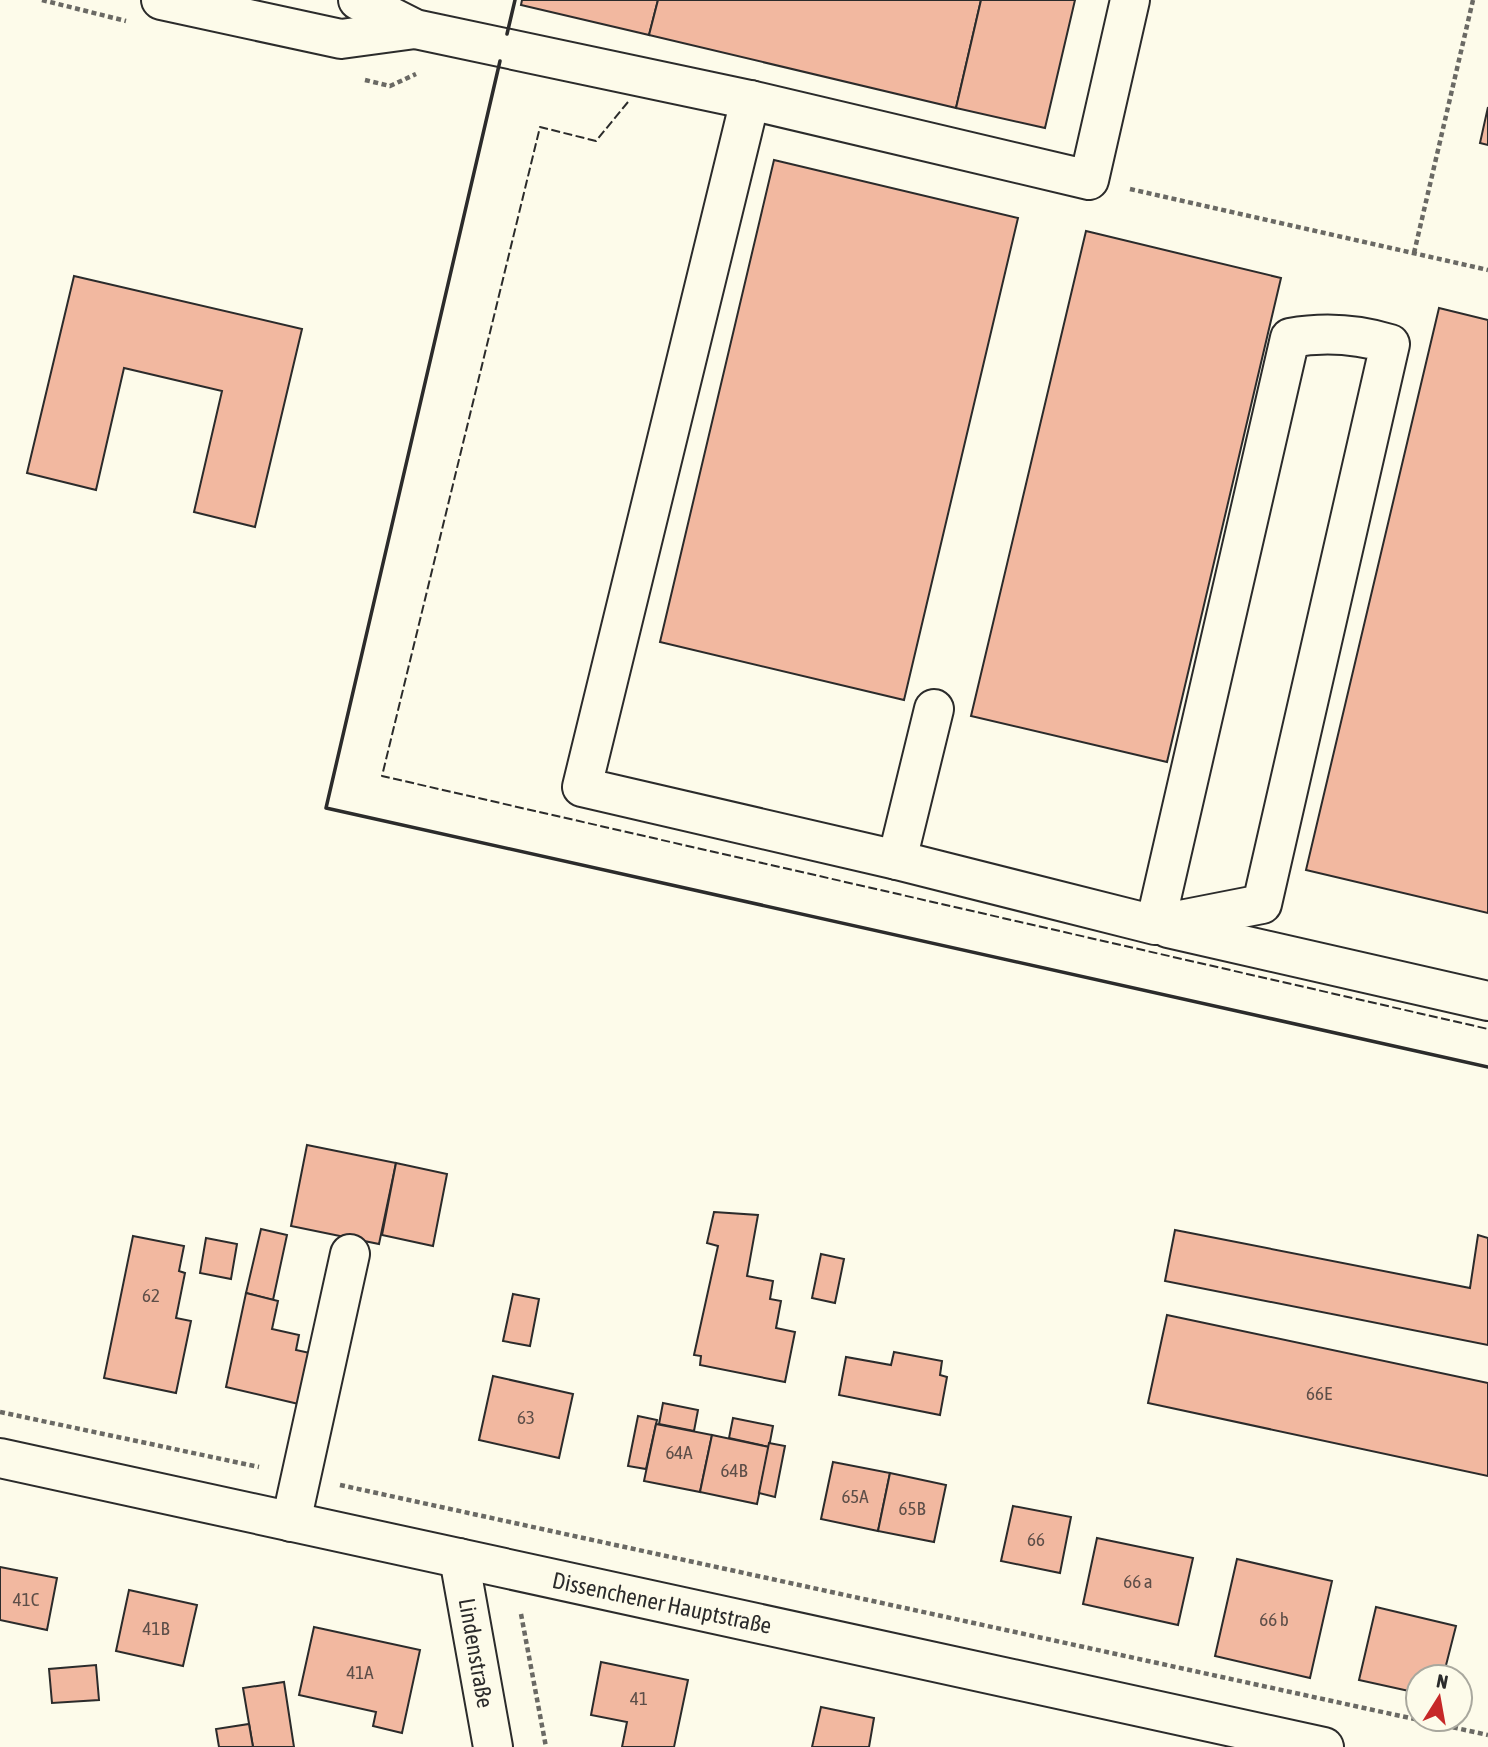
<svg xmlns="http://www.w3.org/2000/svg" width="1488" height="1747" viewBox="0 0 1488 1747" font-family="'Asap Condensed',sans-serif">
	<rect width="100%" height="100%" fill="#fdfbea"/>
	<g fill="#f2b8a0" stroke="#2b2b2b" stroke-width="2">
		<path d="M 522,0 L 658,0 L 649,35 L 521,5 Z"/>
		<path d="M 658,0 L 981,0 L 956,108 L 649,35 Z"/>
		<path d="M 981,0 L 1075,0 L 1045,128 L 956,108 Z"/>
		<path d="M 1488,107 L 1488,145 L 1480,143 Z"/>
		<path d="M 774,160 L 1018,218 L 904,700 L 660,642 Z"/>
		<path d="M 1086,231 L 1281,278 L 1167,762 L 971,716 Z"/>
		<path d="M 74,276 L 302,329 L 255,527 L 194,512 L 222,391 L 124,368 L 96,490 L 27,473 Z"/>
		<path d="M 1439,308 L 1488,320 L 1488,913 L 1306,870 Z"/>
		<path d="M 307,1145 L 396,1163 L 379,1244 L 291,1226 Z"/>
		<path d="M 396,1163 L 447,1174 L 433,1246 L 382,1235 Z"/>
		<path d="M 714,1212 L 758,1215 L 747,1276 L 773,1281 L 770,1299 L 781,1301 L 776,1328 L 795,1332 L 785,1382 L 700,1365 L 701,1356 L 694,1355 L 718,1246 L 707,1243 Z"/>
		<path d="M 261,1229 L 287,1235 L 273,1300 L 246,1293 Z"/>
		<path d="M 1175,1230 L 1470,1288 L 1478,1235 L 1488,1238 L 1488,1345 L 1165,1281 Z"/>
		<path d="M 133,1236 L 184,1246 L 179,1271 L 185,1273 L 176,1318 L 191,1321 L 176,1393 L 104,1378 Z"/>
		<path d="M 206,1238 L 237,1244 L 231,1279 L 200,1273 Z"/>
		<path d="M 821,1254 L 844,1259 L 835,1303 L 812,1298 Z"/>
		<path d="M 246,1293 L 278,1301 L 272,1329 L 299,1335 L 296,1350 L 319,1355 L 307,1406 L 226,1387 Z"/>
		<path d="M 513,1294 L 539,1299 L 530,1346 L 503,1341 Z"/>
		<path d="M 1167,1315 L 1488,1383 L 1488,1476 L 1148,1403 Z"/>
		<path d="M 894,1352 L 942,1361 L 940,1375 L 947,1377 L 940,1415 L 839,1395 L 846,1357 L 891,1365 Z"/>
		<path d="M 493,1376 L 573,1394 L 559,1458 L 479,1440 Z"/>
		<path d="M 663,1403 L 698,1410 L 694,1431 L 659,1424 Z"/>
		<path d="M 638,1416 L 657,1420 L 646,1469 L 628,1466 Z"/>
		<path d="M 733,1418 L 773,1426 L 769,1447 L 729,1438 Z"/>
		<path d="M 656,1424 L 712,1435 L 700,1492 L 644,1481 Z"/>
		<path d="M 712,1435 L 769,1447 L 757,1504 L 700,1492 Z"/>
		<path d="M 769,1443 L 785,1446 L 775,1497 L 759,1493 Z"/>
		<path d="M 833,1462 L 890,1473 L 878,1531 L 821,1519 Z"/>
		<path d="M 890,1473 L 946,1485 L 934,1542 L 878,1531 Z"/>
		<path d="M 1013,1506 L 1071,1517 L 1060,1573 L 1001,1561 Z"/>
		<path d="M 1097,1538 L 1193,1558 L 1178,1625 L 1083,1604 Z"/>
		<path d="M 1237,1559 L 1332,1581 L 1310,1678 L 1215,1656 Z"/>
		<path d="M 0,1567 L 57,1578 L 47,1630 L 0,1620 Z"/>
		<path d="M 129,1590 L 197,1605 L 183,1666 L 116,1651 Z"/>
		<path d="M 1376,1607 L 1456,1626 L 1443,1677 L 1418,1677 L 1418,1693 L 1359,1680 Z"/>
		<path d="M 314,1627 L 420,1650 L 402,1733 L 373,1726 L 376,1712 L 299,1695 Z"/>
		<path d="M 601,1662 L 688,1680 L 674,1747 L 622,1747 L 627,1722 L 591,1715 Z"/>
		<path d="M 96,1665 L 99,1700 L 52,1703 L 49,1669 Z"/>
		<path d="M 284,1682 L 294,1747 L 253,1747 L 243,1688 Z"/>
		<path d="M 821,1707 L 874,1718 L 869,1747 L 812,1747 Z"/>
		<path d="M 249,1724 L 253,1747 L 219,1747 L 216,1729 Z"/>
	</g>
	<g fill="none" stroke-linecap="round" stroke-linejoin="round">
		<g stroke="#2b2b2b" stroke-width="42">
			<g id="minor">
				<path d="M 161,0 L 341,39 L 415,29"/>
				<path d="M 358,0 L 415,29 L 750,100 L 1089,180 L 1130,0"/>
				<path d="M 750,100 L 582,787 L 897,860 L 1155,925 L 1290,338 C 1323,332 1357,334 1390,344 L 1262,904 L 1155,925"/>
				<path d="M 897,860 L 934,709"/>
				<path d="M 1168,928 L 1488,1001"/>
				<path d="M 291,1522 L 350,1254"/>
				<path d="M 459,1558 L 493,1747"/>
			</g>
		</g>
		<g stroke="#2b2b2b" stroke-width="42">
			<path id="major" d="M 0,1458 L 1324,1747"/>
		</g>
		<g stroke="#6a6964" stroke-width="4.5" stroke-dasharray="5 3.5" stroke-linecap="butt">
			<path d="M 42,0 L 126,21"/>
			<path d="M 365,80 L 390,86 L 416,74"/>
			<path d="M 1130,189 L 1488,270"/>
			<path d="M 1414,253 L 1473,0"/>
			<path d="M 0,1412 L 259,1467"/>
			<path d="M 340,1485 L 1488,1735"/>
			<path d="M 521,1614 L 546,1747"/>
		</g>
		<use href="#minor" stroke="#fdfbea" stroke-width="38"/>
		<use href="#major" stroke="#fdfbea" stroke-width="38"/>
		<path stroke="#2b2b2b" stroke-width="2" stroke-dasharray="9 3.5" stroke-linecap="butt" d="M 628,102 L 596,141 L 540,127 L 382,776 L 1488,1029"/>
		<g stroke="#2b2b2b" stroke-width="3.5">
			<path d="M 507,34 L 515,0"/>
			<path d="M 500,61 L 326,808 L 1488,1067"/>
		</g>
	</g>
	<g text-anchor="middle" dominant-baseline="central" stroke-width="5" stroke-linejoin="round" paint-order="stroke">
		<g font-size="19" fill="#5d4e48">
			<text x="151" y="1295">62</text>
			<text x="1319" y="1393">66E</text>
			<text x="526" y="1417">63</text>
			<text x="679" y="1452">64A</text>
			<text x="734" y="1470">64B</text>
			<text x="855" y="1496">65A</text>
			<text x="912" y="1508">65B</text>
			<text x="1036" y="1539">66</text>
			<text x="1138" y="1581">66 a</text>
			<text x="26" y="1599">41C</text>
			<text x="1274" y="1619">66 b</text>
			<text x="156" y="1628">41B</text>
			<text x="360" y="1672">41A</text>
			<text x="639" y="1698">41</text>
		</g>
		<g font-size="23" fill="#2b2b2b" stroke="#fdfbea">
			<text transform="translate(662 1603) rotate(12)">Dissenchener Hauptstraße</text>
			<text transform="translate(476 1653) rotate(80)">Lindenstraße</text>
		</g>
	</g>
	<g transform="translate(1439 1698) rotate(11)"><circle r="33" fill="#fdfbea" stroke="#a9a89e" stroke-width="2"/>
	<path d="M0-5L12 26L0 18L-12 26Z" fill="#c62828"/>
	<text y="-10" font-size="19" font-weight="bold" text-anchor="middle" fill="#2b2b2b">N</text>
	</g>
</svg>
